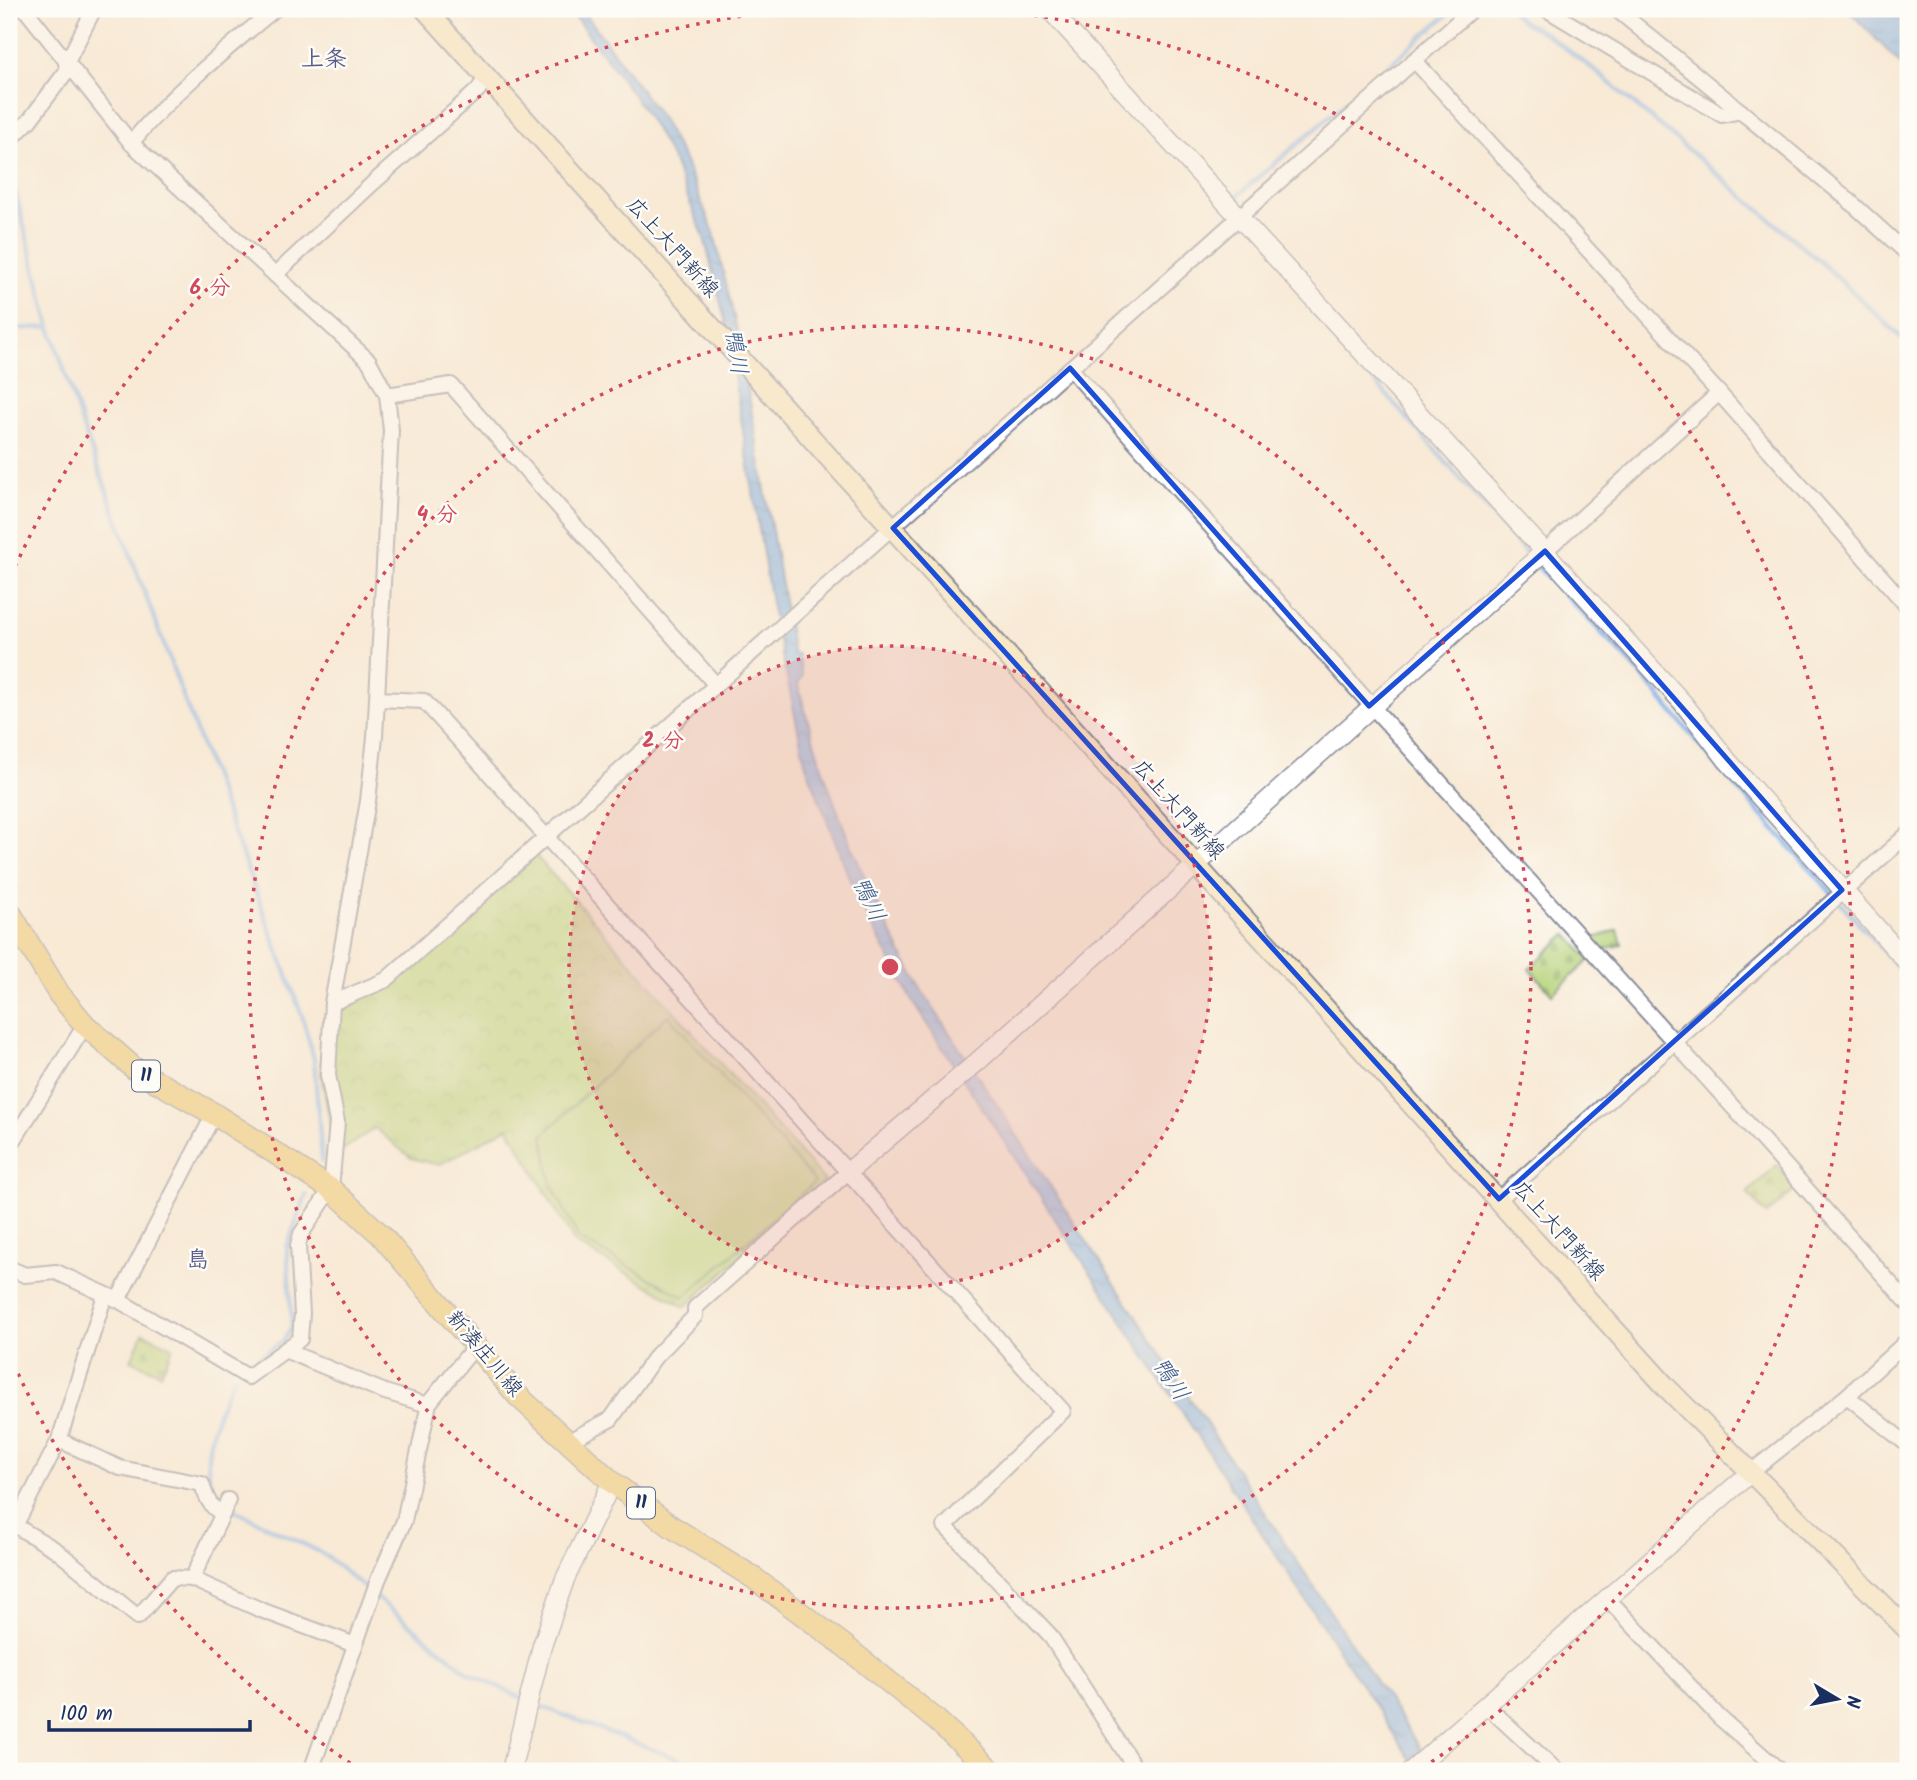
<svg xmlns="http://www.w3.org/2000/svg" width="1917" height="1780" viewBox="0 0 1917 1780" font-family="Kalam,'Klee One',sans-serif">
	<defs>
		<pattern id="cemetery-stones" width="16" height="16" patternUnits="userSpaceOnUse" patternTransform="scale(1.75)"><rect width="16" height="16" fill="#b5d278"/><path d="M2 7V4a2 2 0 0 1 4 0v3zM10 15v-3a2 2 0 0 1 4 0v3z" fill="#9bb56a"/></pattern>
		<pattern id="park-crowns" width="20" height="18" patternUnits="userSpaceOnUse" patternTransform="scale(1.75)"><rect width="20" height="18" fill="#b5d278"/><path d="M2 6a3 3 0 1 1 6 0M12 15a3 3 0 1 1 6 0" fill="none" stroke="#9bb56a"/></pattern>
		<pattern id="water-ripples" width="26" height="14" patternUnits="userSpaceOnUse" patternTransform="scale(1.75)"><rect width="26" height="14" fill="#7db0ea"/><path d="M2 4q2-2 4 0t4 0M15 11q2-2 4 0t4 0" fill="none" stroke="#6690c1"/></pattern>
	</defs>
	<rect width="100%" height="100%" fill="#fdfcf7"/>
	<filter id="ink" filterUnits="userSpaceOnUse"><feTurbulence type="fractalNoise" baseFrequency=".0143" numOctaves="2"/><feDisplacementMap in="SourceGraphic" scale="14" xChannelSelector="R" yChannelSelector="G"/><feConvolveMatrix kernelMatrix="1 2 1 2 8 2 1 2 1" color-interpolation-filters="sRGB"/></filter>
	<filter id="wash" filterUnits="userSpaceOnUse"><feTurbulence type="fractalNoise" baseFrequency=".00686" numOctaves="4" result="noise"/><feDisplacementMap in="SourceGraphic" scale="28" xChannelSelector="R" yChannelSelector="G"/><feGaussianBlur stdDeviation="1.57" result="paint"/><feColorMatrix in="noise" values="0 0 0 0 0 0 0 0 0 0 0 0 0 0 0 0 0 1.4 0 .05"/><feComposite in="paint" operator="in"/></filter>
	<g filter="url(#wash)">
		<rect width="100%" height="100%" fill="#f8ead6"/>
		<g fill="url(#cemetery-stones)" stroke="#68806b" stroke-width="2">
			<path d="M 1618,930 L 1622,944 L 1598,952 L 1589,940 Z"/>
			<path d="M 1567,934 L 1590,960 L 1552,994 L 1529,968 Z"/>
			<path d="M 1777,1165 L 1797,1187 L 1767,1215 L 1747,1193 Z"/>
			<path d="M 143,1333 L 173,1347 L 161,1374 L 131,1360 Z"/>
		</g>
		<path fill="url(#park-crowns)" stroke="#68806b" stroke-width="2" d="M 535,855 L 825,1181 L 685,1307 L 575,1243 L 508,1127 L 439,1165 L 411,1158 L 375,1128 L 335,1155 L 321,1075 L 325,1018 L 391,983 Z"/>
		<path fill="#b5d278" stroke="#68806b" stroke-width="2" d="M 668,1015 L 815,1182 L 684,1297 L 579,1239 L 551,1183 L 543,1135 Z"/>
		<g fill="url(#water-ripples)" stroke="#4c70a4" stroke-width="2">
			<path d="M 569,9 L 582,9 L 662,119 L 685,162 L 714,233 L 739,338 L 793,654 L 798,654 L 802,677 L 798,684 C 826,795 866,891 922,991 L 1435,1771 L 1418,1771 L 913,1003 L 854,891 L 805,762 L 771,603 L 725,320 L 704,237 L 673,161 L 656,130 L 634,96 Z"/>
			<path d="M 1847,9 L 1908,9 L 1908,72 Z"/>
		</g>
		<g fill="none" stroke-linecap="round" stroke-linejoin="round">
			<g stroke="#7db0ea" stroke-width="4.5">
				<path d="M 1510,9 L 1522,21 L 1546,34 L 1592,68 L 1823,264 L 1908,344"/>
				<path d="M 9,168 L 50,327 L 83,427 L 301,1013 L 314,1059 L 322,1162"/>
				<path d="M 1242,209 L 1237,196 L 1454,9"/>
				<path d="M 1312,310 L 1530,558"/>
				<path d="M 9,329 L 50,327"/>
				<path d="M 1536,565 L 1640,673 L 1714,762 L 1908,978"/>
				<path d="M 245,1367 L 283,1341 L 292,1326 L 287,1247 L 306,1195"/>
				<path d="M 221,1503 C 193,1469 216,1411 235,1376"/>
				<path d="M 230,1508 L 322,1553 L 469,1673 L 524,1699"/>
				<path d="M 532,1703 L 709,1771"/>
			</g>
		</g>
	</g>
	<g filter="url(#ink)">
		<g fill="none" stroke-linecap="round" stroke-linejoin="round">
			<g stroke="#8a8c9a" stroke-width="18">
				<g id="minor">
					<path d="M 1546,9 L 1722,115 L 1741,111"/>
					<path d="M 1616,9 L 1844,196 L 1908,254"/>
					<path d="M 1414,60 L 1719,393 L 1908,607"/>
					<path d="M 66,64 L 94,9"/>
					<path d="M 9,141 L 29,121 L 69,68"/>
					<path d="M 131,143 C 173,92 224,51 275,9"/>
					<path d="M 275,275 L 373,183 L 478,90 L 488,75"/>
					<path d="M 1070,368 C 1347,682 1630,990 1908,1303"/>
					<path d="M 387,395 L 451,385 L 716,685"/>
					<path d="M 1545,551 L 1719,393"/>
					<path d="M 377,699 L 424,701 L 1063,1411 L 945,1526 L 1049,1634 L 1137,1771"/>
					<path d="M 332,1003 L 386,980 L 1472,9"/>
					<path d="M 9,1148 L 85,1025"/>
					<path d="M 1499,1199 L 1908,834"/>
					<path d="M 9,1268 L 25,1275 L 56,1272 L 118,1300 L 248,1377 L 300,1339 L 302,1314 L 298,1245 L 301,1234 L 331,1189 L 337,1122 L 328,1075 L 332,1003 L 368,801 L 375,737 L 391,430 L 387,395 L 369,361 L 131,143 L 25,9"/>
					<path d="M 118,1300 L 214,1114"/>
					<path d="M 287,1351 L 385,1392 L 428,1405"/>
					<path d="M 1847,1396 L 1908,1445"/>
					<path d="M 59,1440 L 120,1468 L 202,1484 C 205,1495 211,1510 223,1513 L 228,1500"/>
					<path d="M 567,1442 L 611,1419 L 654,1358 L 695,1316 L 695,1308 L 848,1172"/>
					<path d="M 1751,1472 L 1847,1396 L 1908,1340"/>
					<path d="M 9,1522 L 56,1550 L 138,1617 L 172,1578 L 192,1579 L 261,1610 L 355,1645"/>
					<path d="M 16,1524 L 59,1440 L 105,1295"/>
					<path d="M 192,1579 L 223,1513"/>
					<path d="M 1609,1600 L 1719,1717 L 1780,1771"/>
					<path d="M 1488,1707 L 1557,1771"/>
					<path d="M 311,1771 L 378,1580 L 404,1521 L 429,1403 L 476,1345"/>
				</g>
			</g>
			<g stroke="#8a8c9a" stroke-width="21">
				<g id="tertiary">
					<path d="M 1049,9 L 1683,703 L 1727,760 L 1908,963"/>
					<path d="M 848,1172 L 976,1063 L 1545,551"/>
					<path d="M 511,1771 L 542,1646 L 565,1579 L 612,1482"/>
					<path d="M 1411,1771 L 1751,1472"/>
				</g>
			</g>
			<g stroke="#8a8c9a" stroke-width="23">
				<path id="secondary" d="M 425,9 L 1667,1388 L 1908,1630"/>
			</g>
			<g stroke="#8a8c9a" stroke-width="24">
				<path id="primary" d="M 9,911 L 59,994 L 85,1025 L 136,1070 L 214,1114 L 331,1189 L 381,1235 L 518,1396 L 612,1482 L 672,1527 L 751,1576 L 842,1644 L 935,1719 L 992,1771"/>
			</g>
			<use href="#minor" stroke="#fff" stroke-width="14"/>
			<use href="#tertiary" stroke="#fff" stroke-width="18"/>
			<use href="#secondary" stroke="#f8e8c3" stroke-width="19"/>
			<use href="#primary" stroke="#edc569" stroke-width="21"/>
		</g>
	</g>
	<path d="M0 0H1917V1780H0ZM 1070,368 L 1369,706 L 1545,551 L 1842,890 L 1499,1199 L 893,528 Z" fill="#f8ead6" fill-opacity=".55" fill-rule="evenodd"/>
	<path fill="none" stroke="#1d4ed8" stroke-width="5" stroke-linejoin="round" d="M 1070,368 L 1369,706 L 1545,551 L 1842,890 L 1499,1199 L 893,528 Z"/>
	<circle cx="890" cy="967" r="321" fill="#d1495b" fill-opacity=".12"/>
	<g fill="none" stroke="#d1495b" stroke-width="3.5" stroke-dasharray="3.5 7">
		<circle cx="890" cy="967" r="321"/>
		<circle cx="890" cy="967" r="641"/>
		<path d="M359 1769A962 962 0 0 1 11 1358M11 576A962 962 0 0 1 798 9M982 9A962 962 0 0 1 1421 1769"/>
	</g>
	<g text-anchor="middle" dominant-baseline="central" stroke-width="5" stroke-linejoin="round" paint-order="stroke">
		<g fill="#fdfcf7" stroke="#5f6c8c" stroke-width="2">
			<rect x="132" y="1060.5" width="28" height="31" rx="5"/>
			<rect x="627" y="1487.5" width="28" height="31" rx="5"/>
		</g>
		<g font-size="19" font-weight="bold" fill="#1b2f5e">
			<text x="146" y="1076">11</text>
			<text x="641" y="1503">11</text>
		</g>
		<g font-size="21" fill="#1b2f5e" stroke="#fdfcf7">
			<text transform="translate(672 248) rotate(48)">広上大門新線</text>
			<text transform="translate(1178 810) rotate(48)">広上大門新線</text>
			<text transform="translate(1558 1231) rotate(48)">広上大門新線</text>
			<text transform="translate(484 1354) rotate(50)">新湊庄川線</text>
		</g>
		<g font-size="23" font-weight="bold" fill="#5c5c8a" stroke="#fdfcf7">
			<text x="324" y="60">上条</text>
			<text x="198" y="1261">島</text>
		</g>
		<g font-size="23" font-style="italic" fill="#3d5c8f" stroke="#fdfcf7">
			<text transform="translate(735 352) rotate(81)">鴨川</text>
			<text transform="translate(868 900) rotate(65)">鴨川</text>
			<text transform="translate(1170 1380) rotate(57)">鴨川</text>
		</g>
	</g>
	<circle cx="890" cy="967" r="10" fill="#d1495b" stroke="#fdfcf7" stroke-width="3.5"/>
	<g font-size="21" text-anchor="middle" font-weight="bold" fill="#d1495b" stroke="#fdfcf7" stroke-width="5" stroke-linejoin="round" paint-order="stroke">
		<text x="210" y="294">6 分</text>
		<text x="437" y="521">4 分</text>
		<text x="663" y="747">2 分</text>
	</g>
	<rect width="1917" height="1780" fill="none" stroke="#fdfcf7" stroke-width="35"/>
	<g transform="translate(1837 1699) rotate(100)" stroke="#fdfcf7" stroke-width="5" paint-order="stroke">
	<path d="M0-5L12 26L0 18L-12 26Z" fill="#1b2f5e"/>
	<text y="-10" font-size="19" font-weight="bold" text-anchor="middle" fill="#1b2f5e">N</text>
	</g>
	<path d="M49 1720v10h201v-10" fill="none" stroke="#1b2f5e" stroke-width="3.5"/>
	<text x="60" y="1720" font-size="21" fill="#1b2f5e" stroke="#fdfcf7" stroke-width="5" paint-order="stroke">100 m</text>
</svg>
